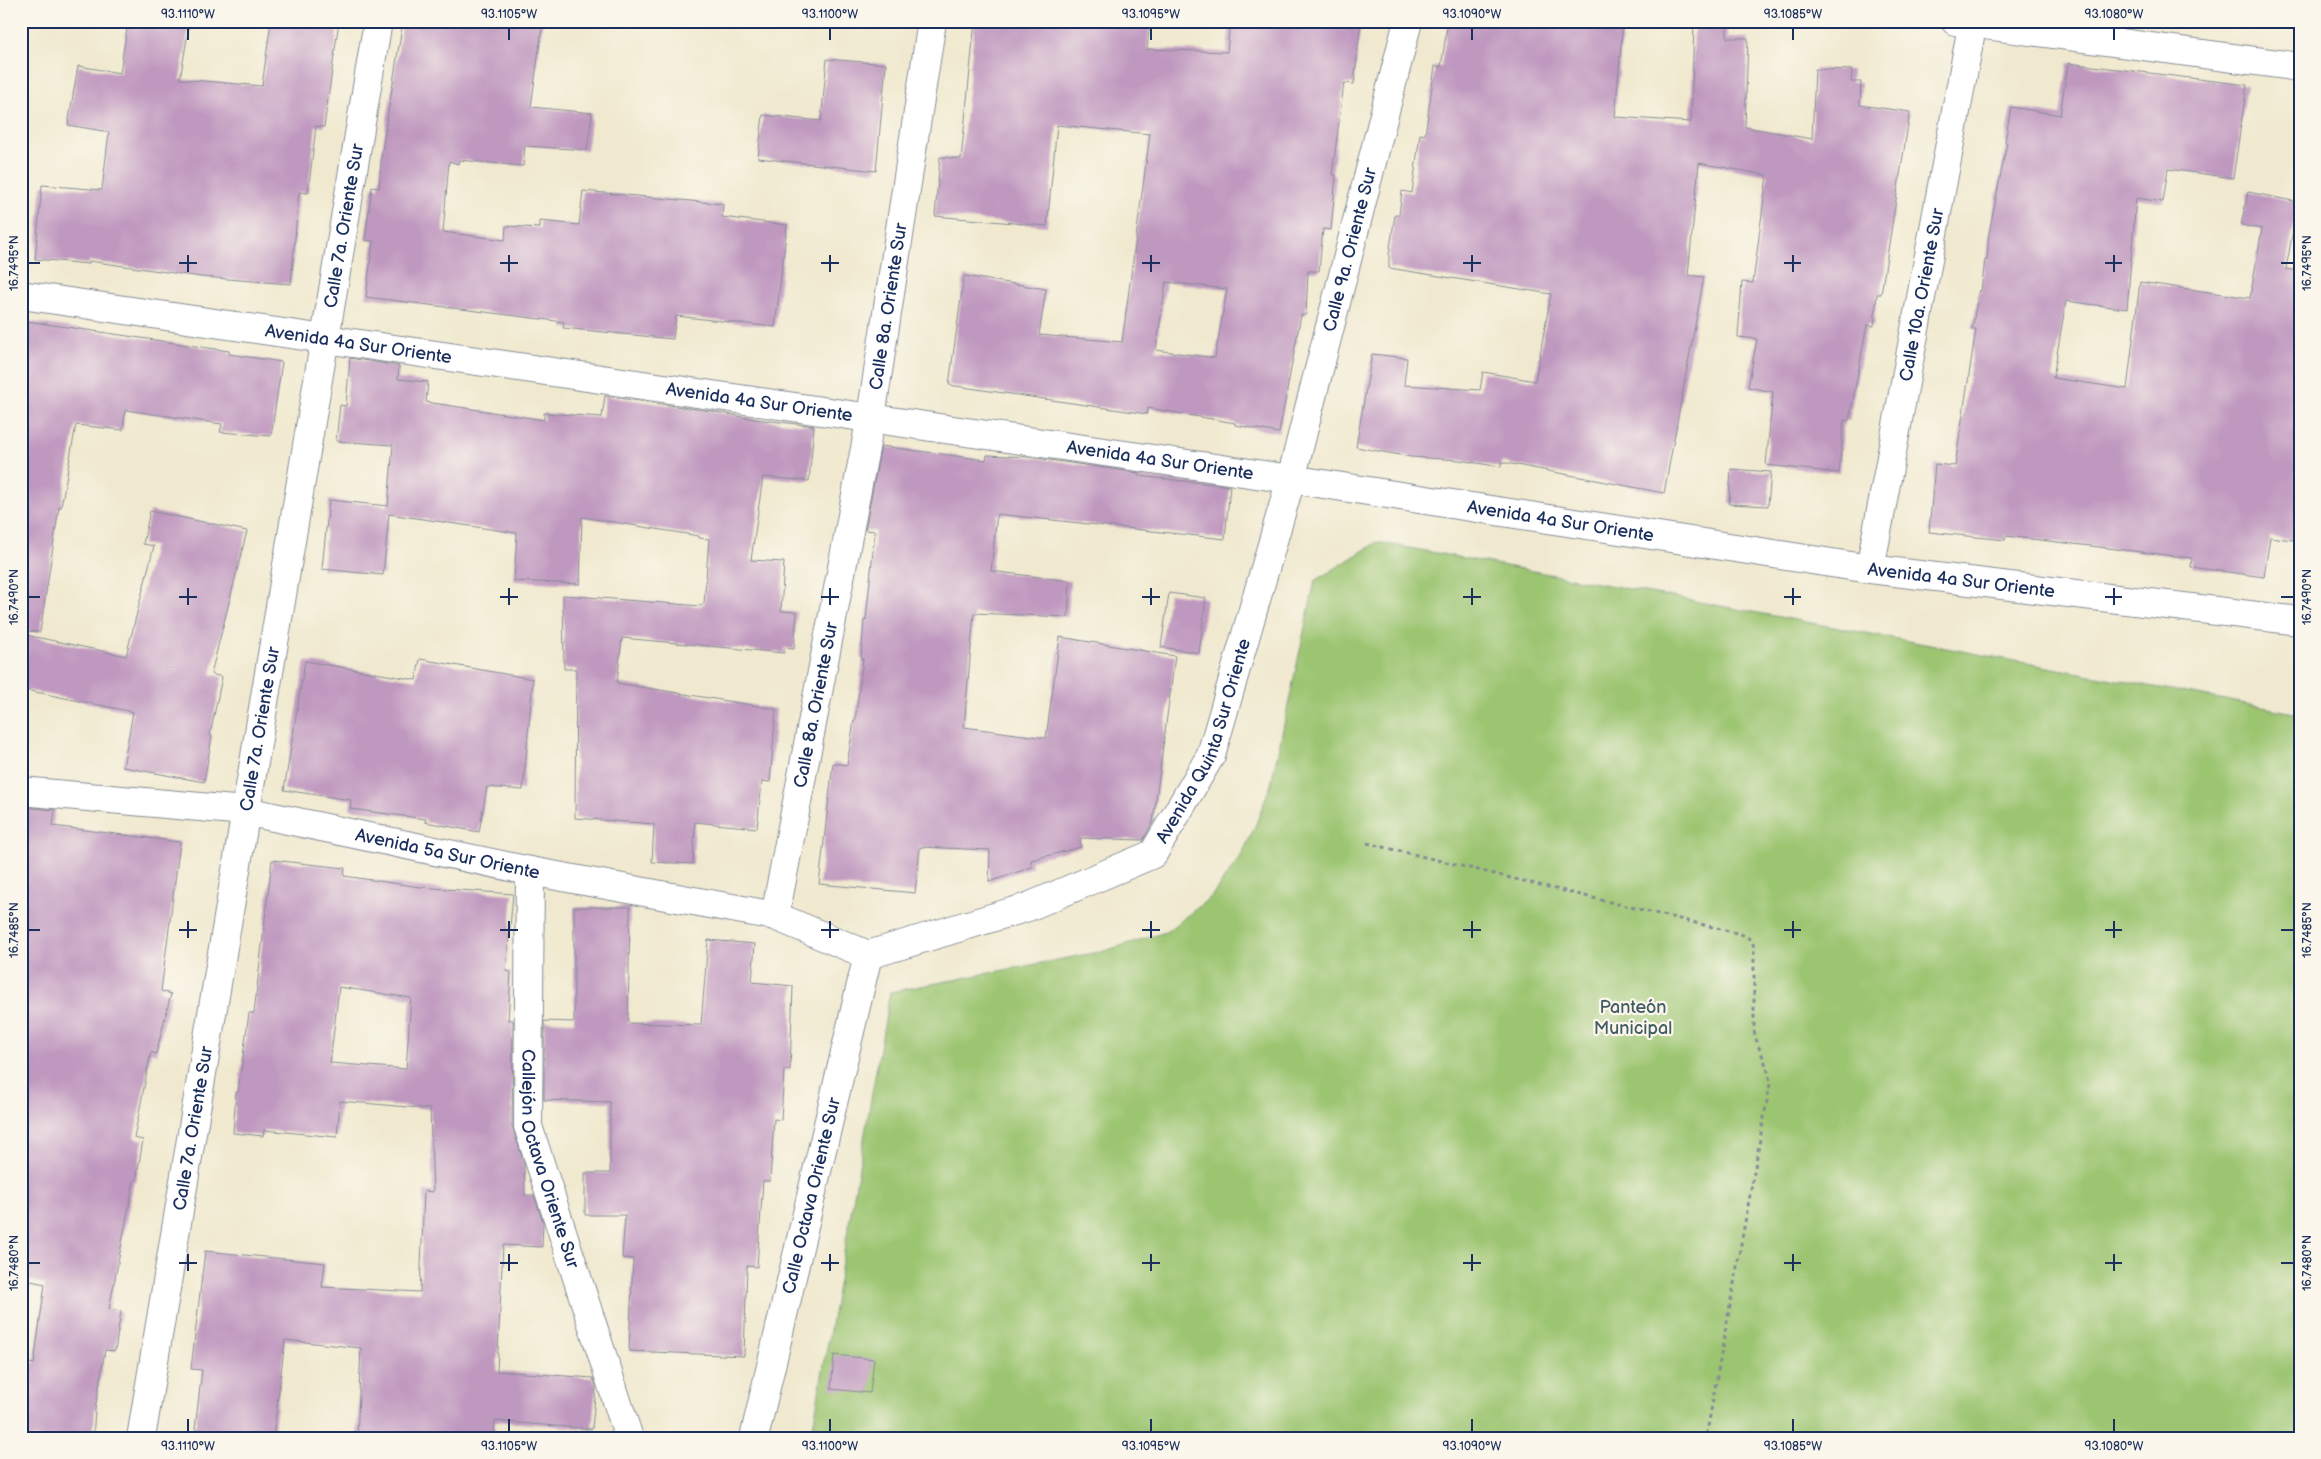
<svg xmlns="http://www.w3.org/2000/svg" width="2321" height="1459" viewBox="0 0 2321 1459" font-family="'Balsamiq Sans',sans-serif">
	<rect width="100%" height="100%" fill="#fbf7ec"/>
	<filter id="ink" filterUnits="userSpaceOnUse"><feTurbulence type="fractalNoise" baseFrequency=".02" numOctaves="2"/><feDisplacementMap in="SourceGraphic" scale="10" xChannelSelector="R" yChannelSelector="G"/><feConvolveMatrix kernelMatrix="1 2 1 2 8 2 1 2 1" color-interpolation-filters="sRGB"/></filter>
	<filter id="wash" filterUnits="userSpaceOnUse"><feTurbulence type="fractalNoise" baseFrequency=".0096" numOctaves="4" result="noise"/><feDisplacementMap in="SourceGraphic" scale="20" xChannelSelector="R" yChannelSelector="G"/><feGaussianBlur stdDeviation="1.12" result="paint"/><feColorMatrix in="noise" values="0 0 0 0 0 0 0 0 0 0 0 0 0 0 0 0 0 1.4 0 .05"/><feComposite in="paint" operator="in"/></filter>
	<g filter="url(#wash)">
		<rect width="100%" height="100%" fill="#f0e9cf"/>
		<path fill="#9cc571" stroke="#5c7a68" d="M 1377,542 L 2300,714 L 2300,1438 L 811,1438 L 890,992 L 1104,951 L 1166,932 L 1211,897 L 1241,856 L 1254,829 L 1271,784 L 1315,581 Z"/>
		<g id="blocks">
			<g fill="#bf98bf" fill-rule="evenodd">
				<path d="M 128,21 L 190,21 L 180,79 L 262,86 L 271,21 L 339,21 L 324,127 L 316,126 L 308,193 L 299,192 L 291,284 L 202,277 L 89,261 L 89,264 L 35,259 L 42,185 L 102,190 L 109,132 L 68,125 L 78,66 L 120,73 Z"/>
				<path d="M 403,21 L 543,21 L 531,107 L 592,113 L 587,150 L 525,146 L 523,166 L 459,160 L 458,164 L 449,161 L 443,232 L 505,240 L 506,226 L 540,228 L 540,221 L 579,225 L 583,191 L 723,204 L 722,217 L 787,225 L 775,327 L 676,316 L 673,339 L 563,328 L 564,322 L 366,297 L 373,241 L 365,240 L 372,187 L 379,188 L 382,150 Z"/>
				<path d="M 975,21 L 1150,21 L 1147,49 L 1227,52 L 1230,21 L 1361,21 L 1354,84 L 1344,83 L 1332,175 L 1336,175 L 1331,230 L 1323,229 L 1319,271 L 1308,271 L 1306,315 L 1301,315 L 1279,433 L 1235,425 L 1235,423 L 1148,408 L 1147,414 L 949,385 L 964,276 L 1046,289 L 1039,335 L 1122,342 L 1150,134 L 1057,125 L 1047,226 L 935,216 L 940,157 L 961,159 ZM 1166,282 L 1227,289 L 1215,358 L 1156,350 Z"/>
				<path d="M 1448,21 L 1623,21 L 1615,117 L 1691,122 L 1694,23 L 1727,24 L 1727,38 L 1748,38 L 1745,127 L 1812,139 L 1815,69 L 1852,70 L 1851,82 L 1861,82 L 1860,105 L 1910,112 L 1881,294 L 1877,294 L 1874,326 L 1867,325 L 1849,421 L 1844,420 L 1839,473 L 1766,465 L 1773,392 L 1748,387 L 1757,339 L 1738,337 L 1742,282 L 1753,283 L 1767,175 L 1699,163 L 1688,275 L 1704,277 L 1664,493 L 1501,462 L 1501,467 L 1459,460 L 1411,457 L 1356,447 L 1372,354 L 1407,358 L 1404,385 L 1480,390 L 1483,372 L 1535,381 L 1551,294 L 1389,268 L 1389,254 L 1395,215 L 1399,215 L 1402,191 L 1412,193 L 1420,134 L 1425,135 L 1435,66 L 1441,67 Z"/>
				<path d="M 827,59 L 886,64 L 876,171 L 758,158 L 763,115 L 821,121 Z"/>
				<path d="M 2068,63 L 2247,85 L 2233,178 L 2168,169 L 2163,202 L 2136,198 L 2127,309 L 2066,301 L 2053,378 L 2127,389 L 2140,282 L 2250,298 L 2262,229 L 2241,225 L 2248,192 L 2298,202 L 2286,269 L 2300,271 L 2300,407 L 2296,407 L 2296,475 L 2300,476 L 2300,541 L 2270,537 L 2264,577 L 2191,567 L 2192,558 L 2006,536 L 2005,540 L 1929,532 L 1935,464 L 1955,466 L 1976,329 L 1972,329 L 1979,290 L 1981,291 L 1985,260 L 1987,260 L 1989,233 L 2007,143 L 2005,142 L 2011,107 L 2060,115 Z"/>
				<path d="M 26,321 L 229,351 L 229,354 L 282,362 L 271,436 L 220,432 L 222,424 L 125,410 L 123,430 L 76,425 L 61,507 L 59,507 L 40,632 L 21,631 L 21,362 Z"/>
				<path d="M 350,358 L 399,366 L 398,379 L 428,382 L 426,402 L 544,420 L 544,413 L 602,417 L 605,396 L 710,411 L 755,419 L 814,426 L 809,481 L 763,477 L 751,560 L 784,562 L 781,611 L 797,612 L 794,649 L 784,648 L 784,653 L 622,638 L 617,683 L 776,709 L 770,782 L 762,781 L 757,828 L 695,822 L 693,864 L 652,862 L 654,824 L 575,818 L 576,669 L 564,669 L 563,595 L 701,606 L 702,604 L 704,604 L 709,539 L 699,538 L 699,536 L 582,517 L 580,584 L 514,581 L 517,533 L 389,514 L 383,575 L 322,569 L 329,500 L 388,506 L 393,445 L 336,441 L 340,405 L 346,406 Z"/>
				<path d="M 881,446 L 986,460 L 987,455 L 1029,457 L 1139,473 L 1138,476 L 1230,486 L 1225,539 L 997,514 L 991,571 L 1070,581 L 1068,617 L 974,613 L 964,727 L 1046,738 L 1060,637 L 1175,656 L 1153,822 L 1143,840 L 1080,838 L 1081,847 L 1031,860 L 1032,867 L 989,882 L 990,850 L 920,847 L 915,893 L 819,884 L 833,763 L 847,765 L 854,721 L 855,721 L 863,659 L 861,659 L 864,620 L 866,620 L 875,531 L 865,530 Z"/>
				<path d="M 1731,469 L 1771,472 L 1768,506 L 1729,504 Z"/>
				<path d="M 150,511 L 247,531 L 211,674 L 222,677 L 210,735 L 212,736 L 204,782 L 123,767 L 133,712 L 21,689 L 21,634 L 126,656 L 154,546 L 143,544 Z"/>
				<path d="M 1169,593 L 1206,598 L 1199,653 L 1161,647 Z"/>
				<path d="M 420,659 L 533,679 L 523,790 L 487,787 L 479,832 L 425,822 L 426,819 L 350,809 L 351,800 L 284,790 L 305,661 L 416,680 Z"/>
				<path d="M 21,807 L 55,810 L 53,826 L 180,842 L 161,991 L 171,994 L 156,1054 L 151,1052 L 134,1138 L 143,1140 L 136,1181 L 134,1180 L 109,1309 L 121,1311 L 115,1351 L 105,1350 L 95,1410 L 93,1438 L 21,1438 L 21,1362 L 34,1364 L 45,1284 L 21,1279 Z"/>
				<path d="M 272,860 L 345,868 L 344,876 L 420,887 L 513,894 L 506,971 L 511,972 L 508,1020 L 513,1020 L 512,1126 L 524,1164 L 525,1195 L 534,1195 L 543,1222 L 542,1247 L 503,1245 L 497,1371 L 593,1378 L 596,1386 L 592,1429 L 495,1421 L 494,1438 L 357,1438 L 361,1348 L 285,1340 L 273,1438 L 195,1429 L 202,1370 L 191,1369 L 205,1251 L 325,1263 L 322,1287 L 420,1292 L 424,1191 L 433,1192 L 430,1109 L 340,1101 L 337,1137 L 264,1130 L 263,1136 L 233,1133 L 236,1092 L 238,1092 L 249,1013 L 254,1013 ZM 339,987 L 411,998 L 406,1069 L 330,1063 Z"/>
				<path d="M 574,907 L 630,907 L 628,1023 L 701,1025 L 708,940 L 755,944 L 752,982 L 793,986 L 790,1070 L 784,1070 L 781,1120 L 774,1119 L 770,1181 L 763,1181 L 757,1267 L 747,1266 L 744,1356 L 629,1351 L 633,1259 L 622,1258 L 625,1215 L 585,1215 L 585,1173 L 610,1173 L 610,1102 L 544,1100 L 544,1021 L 574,1022 Z"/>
				<path d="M 834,1355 L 874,1359 L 870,1393 L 831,1389 Z"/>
			</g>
		</g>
	</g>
	<g filter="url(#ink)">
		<use href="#blocks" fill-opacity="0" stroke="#868c96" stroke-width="1"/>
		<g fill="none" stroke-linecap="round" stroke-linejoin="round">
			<g stroke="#868c96" stroke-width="30">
				<g id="minor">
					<path d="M 1955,21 L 2300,67"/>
					<path id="s1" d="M 21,295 L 1291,479 L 1408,21"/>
					<path id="s2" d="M 1870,569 L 1973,21"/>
					<path id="s3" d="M 21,791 L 245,811 L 530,871 L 775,916 L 868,955"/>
					<path id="s4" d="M 530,871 L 528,1126 L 629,1438"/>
					<path id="s5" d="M 775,916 L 871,417 L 932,21"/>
					<path id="s6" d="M 141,1438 L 378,21"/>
				</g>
			</g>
			<g stroke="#868c96" stroke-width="30">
				<g id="tertiary">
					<path id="s7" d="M 754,1438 L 868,955 L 1028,907 L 1153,854 L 1211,755 L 1291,479 L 1870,569 L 2300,621"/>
				</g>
			</g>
			<path stroke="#868c96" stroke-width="3" stroke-dasharray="4 4" stroke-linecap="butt" d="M 1367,843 L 1741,934 L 1750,939 L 1754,946 L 1754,1030 C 1757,1049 1769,1064 1770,1084 L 1706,1438"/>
			<use href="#minor" stroke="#fff" stroke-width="28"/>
			<use href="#tertiary" stroke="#fff" stroke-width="28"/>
		</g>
	</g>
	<path fill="none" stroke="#1b2f5e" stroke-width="2" d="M 188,28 L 188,40M 509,28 L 509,40M 830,28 L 830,40M 1151,28 L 1151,40M 1472,28 L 1472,40M 1793,28 L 1793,40M 2114,28 L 2114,40M 188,255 L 188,272M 509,255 L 509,272M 830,255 L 830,272M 1151,255 L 1151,272M 1472,255 L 1472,272M 1793,255 L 1793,272M 2114,255 L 2114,272M 28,263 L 40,263M 179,263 L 197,263M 500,263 L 518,263M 821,263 L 839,263M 1142,263 L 1160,263M 1463,263 L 1481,263M 1784,263 L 1801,263M 2105,263 L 2122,263M 2281,263 L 2294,263M 188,588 L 188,605M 509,588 L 509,605M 830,588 L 830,605M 1151,588 L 1151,605M 1472,588 L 1472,605M 1793,588 L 1793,605M 2114,588 L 2114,605M 28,597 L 40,597M 179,597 L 197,597M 500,597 L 518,597M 821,597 L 839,597M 1142,597 L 1160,597M 1463,597 L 1481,597M 1784,597 L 1801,597M 2105,597 L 2122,597M 2281,597 L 2294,597M 188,921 L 188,938M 509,921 L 509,938M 830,921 L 830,938M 1151,921 L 1151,938M 1472,921 L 1472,938M 1793,921 L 1793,938M 2114,921 L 2114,938M 28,930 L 40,930M 179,930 L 197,930M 500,930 L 518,930M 821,930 L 839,930M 1142,930 L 1160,930M 1463,930 L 1481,930M 1784,930 L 1801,930M 2105,930 L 2122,930M 2281,930 L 2294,930M 188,1254 L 188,1271M 509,1254 L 509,1271M 830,1254 L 830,1271M 1151,1254 L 1151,1271M 1472,1254 L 1472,1271M 1793,1254 L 1793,1271M 2114,1254 L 2114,1271M 28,1263 L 40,1263M 179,1263 L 197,1263M 500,1263 L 518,1263M 821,1263 L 839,1263M 1142,1263 L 1160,1263M 1463,1263 L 1481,1263M 1784,1263 L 1801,1263M 2105,1263 L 2122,1263M 2281,1263 L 2294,1263M 188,1419 L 188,1432M 509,1419 L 509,1432M 830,1419 L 830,1432M 1151,1419 L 1151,1432M 1472,1419 L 1472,1432M 1793,1419 L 1793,1432M 2114,1419 L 2114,1432"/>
	<g text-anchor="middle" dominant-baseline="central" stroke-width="4.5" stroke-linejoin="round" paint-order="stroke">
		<g font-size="18" fill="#1b2f5e" stroke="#fbf7ec">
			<text stroke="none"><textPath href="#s6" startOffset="1229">Calle 7a. Oriente Sur</textPath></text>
			<text stroke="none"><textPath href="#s1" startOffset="1520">Calle 9a. Oriente Sur</textPath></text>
			<text stroke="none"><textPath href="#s2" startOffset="279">Calle 10a. Oriente Sur</textPath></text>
			<text stroke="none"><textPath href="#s5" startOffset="620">Calle 8a. Oriente Sur</textPath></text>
			<text stroke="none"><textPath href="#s1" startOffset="341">Avenida 4a Sur Oriente</textPath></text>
			<text stroke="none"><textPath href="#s1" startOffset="746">Avenida 4a Sur Oriente</textPath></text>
			<text stroke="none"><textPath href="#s1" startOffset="1151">Avenida 4a Sur Oriente</textPath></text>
			<text stroke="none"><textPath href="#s7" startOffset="1474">Avenida 4a Sur Oriente</textPath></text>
			<text stroke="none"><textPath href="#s7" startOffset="1879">Avenida 4a Sur Oriente</textPath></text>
			<text stroke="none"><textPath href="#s5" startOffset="215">Calle 8a. Oriente Sur</textPath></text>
			<text stroke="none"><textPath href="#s6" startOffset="719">Calle 7a. Oriente Sur</textPath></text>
			<text stroke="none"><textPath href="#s7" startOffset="924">Avenida Quinta Sur Oriente</textPath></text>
			<text stroke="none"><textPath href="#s3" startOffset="432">Avenida 5a Sur Oriente</textPath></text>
			<text stroke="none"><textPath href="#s6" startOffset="314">Calle 7a. Oriente Sur</textPath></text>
			<text stroke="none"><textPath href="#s4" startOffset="291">Callejón Octava Oriente Sur</textPath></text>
			<text stroke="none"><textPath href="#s7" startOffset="249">Calle Octava Oriente Sur</textPath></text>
		</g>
		<g font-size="18" fill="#425c64" stroke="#fbf7ec">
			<text x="1633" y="1007">Panteón<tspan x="1633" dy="21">Municipal</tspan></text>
		</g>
	</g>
	<rect width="2321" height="1459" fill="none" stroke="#fbf7ec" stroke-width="55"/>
	<rect x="28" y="28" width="2266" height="1404" fill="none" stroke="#1b2f5e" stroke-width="2"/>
	<g font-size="12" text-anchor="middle" fill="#1b2f5e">
		<text x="188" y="18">93.1110°W</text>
		<text x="509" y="18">93.1105°W</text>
		<text x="830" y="18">93.1100°W</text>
		<text x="1151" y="18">93.1095°W</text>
		<text x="1472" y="18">93.1090°W</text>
		<text x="1793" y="18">93.1085°W</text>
		<text x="2114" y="18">93.1080°W</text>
		<text transform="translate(14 263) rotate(-90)" y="4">16.7495°N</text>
		<text transform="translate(2307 263) rotate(-90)" y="4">16.7495°N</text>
		<text transform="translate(14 597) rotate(-90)" y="4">16.7490°N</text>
		<text transform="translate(2307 597) rotate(-90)" y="4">16.7490°N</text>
		<text transform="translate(14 930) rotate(-90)" y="4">16.7485°N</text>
		<text transform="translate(2307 930) rotate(-90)" y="4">16.7485°N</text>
		<text transform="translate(14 1263) rotate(-90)" y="4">16.7480°N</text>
		<text transform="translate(2307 1263) rotate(-90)" y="4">16.7480°N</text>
		<text x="188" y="1450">93.1110°W</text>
		<text x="509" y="1450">93.1105°W</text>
		<text x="830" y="1450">93.1100°W</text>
		<text x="1151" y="1450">93.1095°W</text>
		<text x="1472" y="1450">93.1090°W</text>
		<text x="1793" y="1450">93.1085°W</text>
		<text x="2114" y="1450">93.1080°W</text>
	</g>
</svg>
